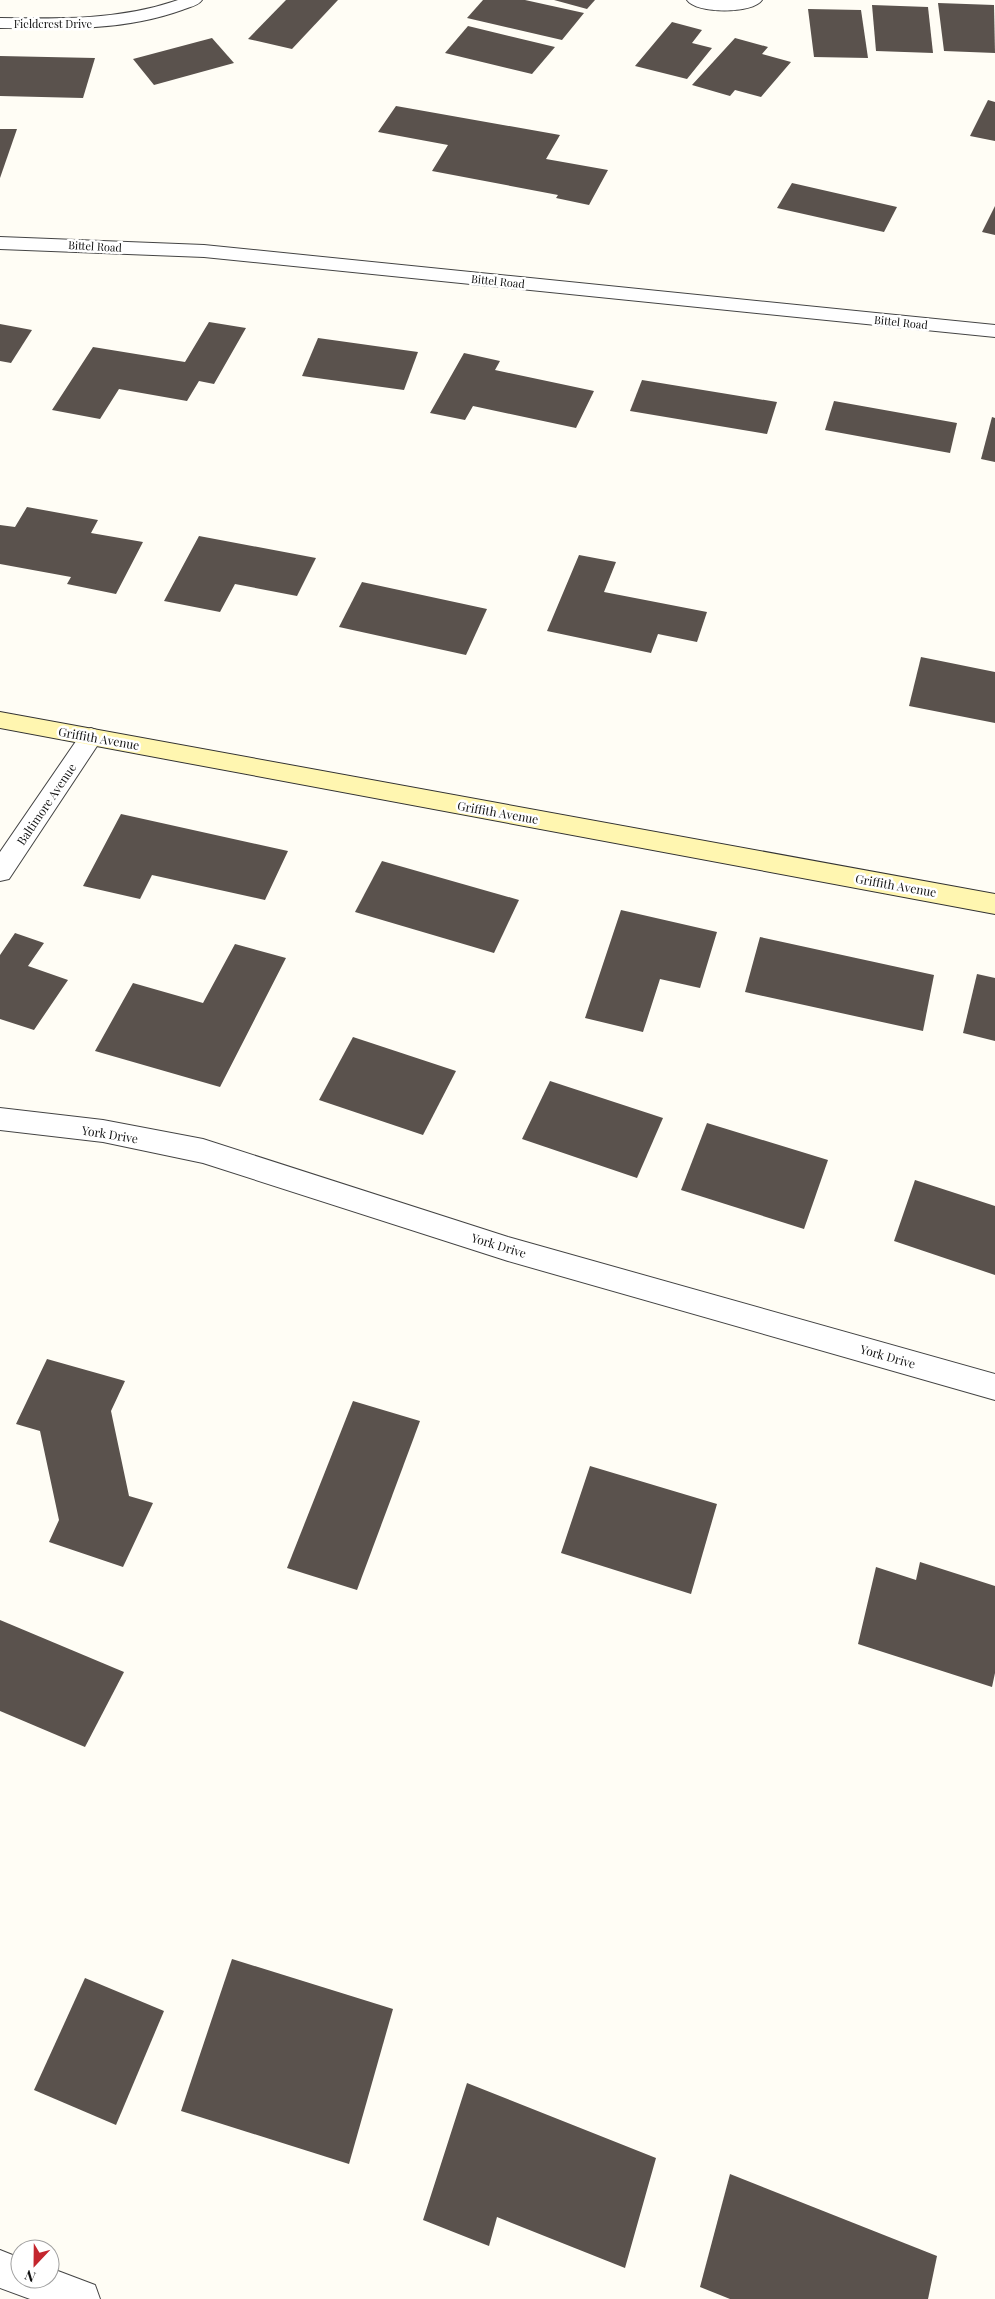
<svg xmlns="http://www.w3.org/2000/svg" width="995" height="2299" viewBox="0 0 995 2299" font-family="'Playfair Display',serif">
	<rect width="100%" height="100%" fill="#fffdf5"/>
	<g fill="#5a524d">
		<path d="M 286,0 L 338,0 L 292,49 L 248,39 Z"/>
		<path d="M 483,0 L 525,0 L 584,13 L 562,40 L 467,18 Z"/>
		<path d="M 554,0 L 595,0 L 587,9 Z"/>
		<path d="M 938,3 L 994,5 L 995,53 L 944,51 Z"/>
		<path d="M 872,5 L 928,7 L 933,53 L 876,51 Z"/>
		<path d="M 808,9 L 861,10 L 868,58 L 814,57 Z"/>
		<path d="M 672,22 L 702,30 L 692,43 L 712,48 L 687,79 L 635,66 Z"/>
		<path d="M 468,26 L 555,47 L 532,74 L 445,53 Z"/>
		<path d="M 212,38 L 234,63 L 154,85 L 133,59 Z"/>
		<path d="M 735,38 L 768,47 L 762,54 L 791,62 L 761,97 L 735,90 L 730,96 L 692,85 Z"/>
		<path d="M 0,56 L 95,58 L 83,98 L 0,96 Z"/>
		<path d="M 988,100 L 995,102 L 995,141 L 970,136 Z"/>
		<path d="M 396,106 L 560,135 L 546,159 L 608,170 L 589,205 L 556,198 L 558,195 L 432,171 L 448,145 L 378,132 Z"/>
		<path d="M 0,129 L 17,129 L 0,178 Z"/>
		<path d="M 792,183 L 897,207 L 884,232 L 777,208 Z"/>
		<path d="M 995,206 L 995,235 L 982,232 Z"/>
		<path d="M 209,322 L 246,328 L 214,384 L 199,381 L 187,401 L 119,389 L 100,419 L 52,410 L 93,347 L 185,362 Z"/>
		<path d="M 0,324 L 32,330 L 11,363 L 0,361 Z"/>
		<path d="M 318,338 L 418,352 L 404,390 L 302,376 Z"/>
		<path d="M 464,353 L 500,361 L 495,370 L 594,391 L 576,428 L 473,406 L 465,420 L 430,413 Z"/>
		<path d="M 642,380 L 777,402 L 767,434 L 630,411 Z"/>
		<path d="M 834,401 L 957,423 L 950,453 L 825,430 Z"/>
		<path d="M 992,417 L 995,418 L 995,462 L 981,459 Z"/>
		<path d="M 27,507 L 98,520 L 91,533 L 143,542 L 116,594 L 67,584 L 71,577 L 0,564 L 0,525 L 15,527 Z"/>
		<path d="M 199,536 L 316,558 L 297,596 L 235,584 L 220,612 L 164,601 Z"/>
		<path d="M 579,555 L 616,562 L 604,592 L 707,612 L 697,642 L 658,634 L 651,653 L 547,631 Z"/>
		<path d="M 362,582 L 487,609 L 466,655 L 339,627 Z"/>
		<path d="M 921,657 L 995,672 L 995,723 L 909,706 Z"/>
		<path d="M 121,814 L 288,851 L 265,900 L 152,875 L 140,899 L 83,886 Z"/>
		<path d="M 382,861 L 519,900 L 494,953 L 355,912 Z"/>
		<path d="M 621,910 L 717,932 L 700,988 L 660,979 L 643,1032 L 585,1018 Z"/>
		<path d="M 15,933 L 44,943 L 28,966 L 68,980 L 34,1030 L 0,1019 L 0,955 Z"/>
		<path d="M 760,937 L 934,975 L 923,1031 L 745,992 Z"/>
		<path d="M 235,944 L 286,958 L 220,1087 L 95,1051 L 133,983 L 203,1003 Z"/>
		<path d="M 977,974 L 995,978 L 995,1041 L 963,1033 Z"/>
		<path d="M 353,1037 L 456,1071 L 423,1135 L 319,1100 Z"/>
		<path d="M 550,1081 L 663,1118 L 637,1178 L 522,1139 Z"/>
		<path d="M 707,1123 L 828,1160 L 804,1229 L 681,1190 Z"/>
		<path d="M 915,1180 L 995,1206 L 995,1275 L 894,1241 Z"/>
		<path d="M 47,1359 L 125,1381 L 111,1411 L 129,1496 L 153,1503 L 123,1567 L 49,1542 L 59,1520 L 40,1431 L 16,1424 Z"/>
		<path d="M 353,1401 L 420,1421 L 357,1590 L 287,1568 Z"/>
		<path d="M 590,1466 L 717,1504 L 691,1594 L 561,1553 Z"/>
		<path d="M 920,1562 L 995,1586 L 995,1673 L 992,1687 L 858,1644 L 876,1567 L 916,1580 Z"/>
		<path d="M 0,1620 L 124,1672 L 85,1747 L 0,1711 Z"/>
		<path d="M 232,1959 L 393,2009 L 349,2164 L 181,2111 Z"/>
		<path d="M 85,1978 L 164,2011 L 116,2125 L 34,2090 Z"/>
		<path d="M 467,2083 L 656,2158 L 625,2268 L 497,2217 L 489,2246 L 423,2220 Z"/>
		<path d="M 730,2174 L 937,2256 L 928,2299 L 730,2299 L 700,2287 Z"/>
	</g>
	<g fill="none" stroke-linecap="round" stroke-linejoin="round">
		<g stroke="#444" stroke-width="2">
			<g id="street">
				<path d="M 178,0 L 202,0 C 198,6 189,7 182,10 C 124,31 61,29 0,28 L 0,18 C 60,19 121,20 178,0 Z"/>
				<path d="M 687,0 L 762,0 C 753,14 696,14 687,0 Z"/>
				<path d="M 0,237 L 204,245 L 995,325 L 995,337 L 204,257 L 0,249 Z"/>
				<path d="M 91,728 L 99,731 L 103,737 L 99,743 L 9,879 L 0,881 L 0,852 L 83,731 Z"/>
				<path d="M 0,1108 L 103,1120 L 203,1139 L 508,1237 L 995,1374 L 995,1400 L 508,1261 L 203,1163 L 103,1142 L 0,1130 Z"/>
				<path d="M 0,2250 L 20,2258 L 20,2279 L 50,2279 L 50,2268 L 95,2285 L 100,2299 L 30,2299 L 0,2288 Z"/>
			</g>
		</g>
		<g stroke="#333" stroke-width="2">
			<path id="secondary" d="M 0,712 L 995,894 L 995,914 L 0,728 Z"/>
		</g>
		<use href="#street" fill="#fff" fill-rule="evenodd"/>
		<use href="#secondary" fill="#fff6b0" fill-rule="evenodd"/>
	</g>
	<g text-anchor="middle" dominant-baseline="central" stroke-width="5" stroke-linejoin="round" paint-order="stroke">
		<g font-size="11" fill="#111" stroke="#fff">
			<text x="53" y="23">Fieldcrest Drive</text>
			<text transform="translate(95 246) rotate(3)">Bittel Road</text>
			<text transform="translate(498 281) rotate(6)">Bittel Road</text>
			<text transform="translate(901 322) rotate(6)">Bittel Road</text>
		</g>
		<g font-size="12" fill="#111" stroke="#fff">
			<text transform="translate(99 738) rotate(10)">Griffith Avenue</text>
			<text transform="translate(46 804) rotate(-56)">Baltimore Avenue</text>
			<text transform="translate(498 812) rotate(10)">Griffith Avenue</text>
			<text transform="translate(896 885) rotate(10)">Griffith Avenue</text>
			<text transform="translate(110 1134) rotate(9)">York Drive</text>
			<text transform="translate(499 1245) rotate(17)">York Drive</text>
			<text transform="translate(888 1356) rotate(16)">York Drive</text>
		</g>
	</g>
	<g transform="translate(35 2264) rotate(202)"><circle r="24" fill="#ffffff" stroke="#a0a0a0"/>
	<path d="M0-4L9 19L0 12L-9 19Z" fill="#c4262e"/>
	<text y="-8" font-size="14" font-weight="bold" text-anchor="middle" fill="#111111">N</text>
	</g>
</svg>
